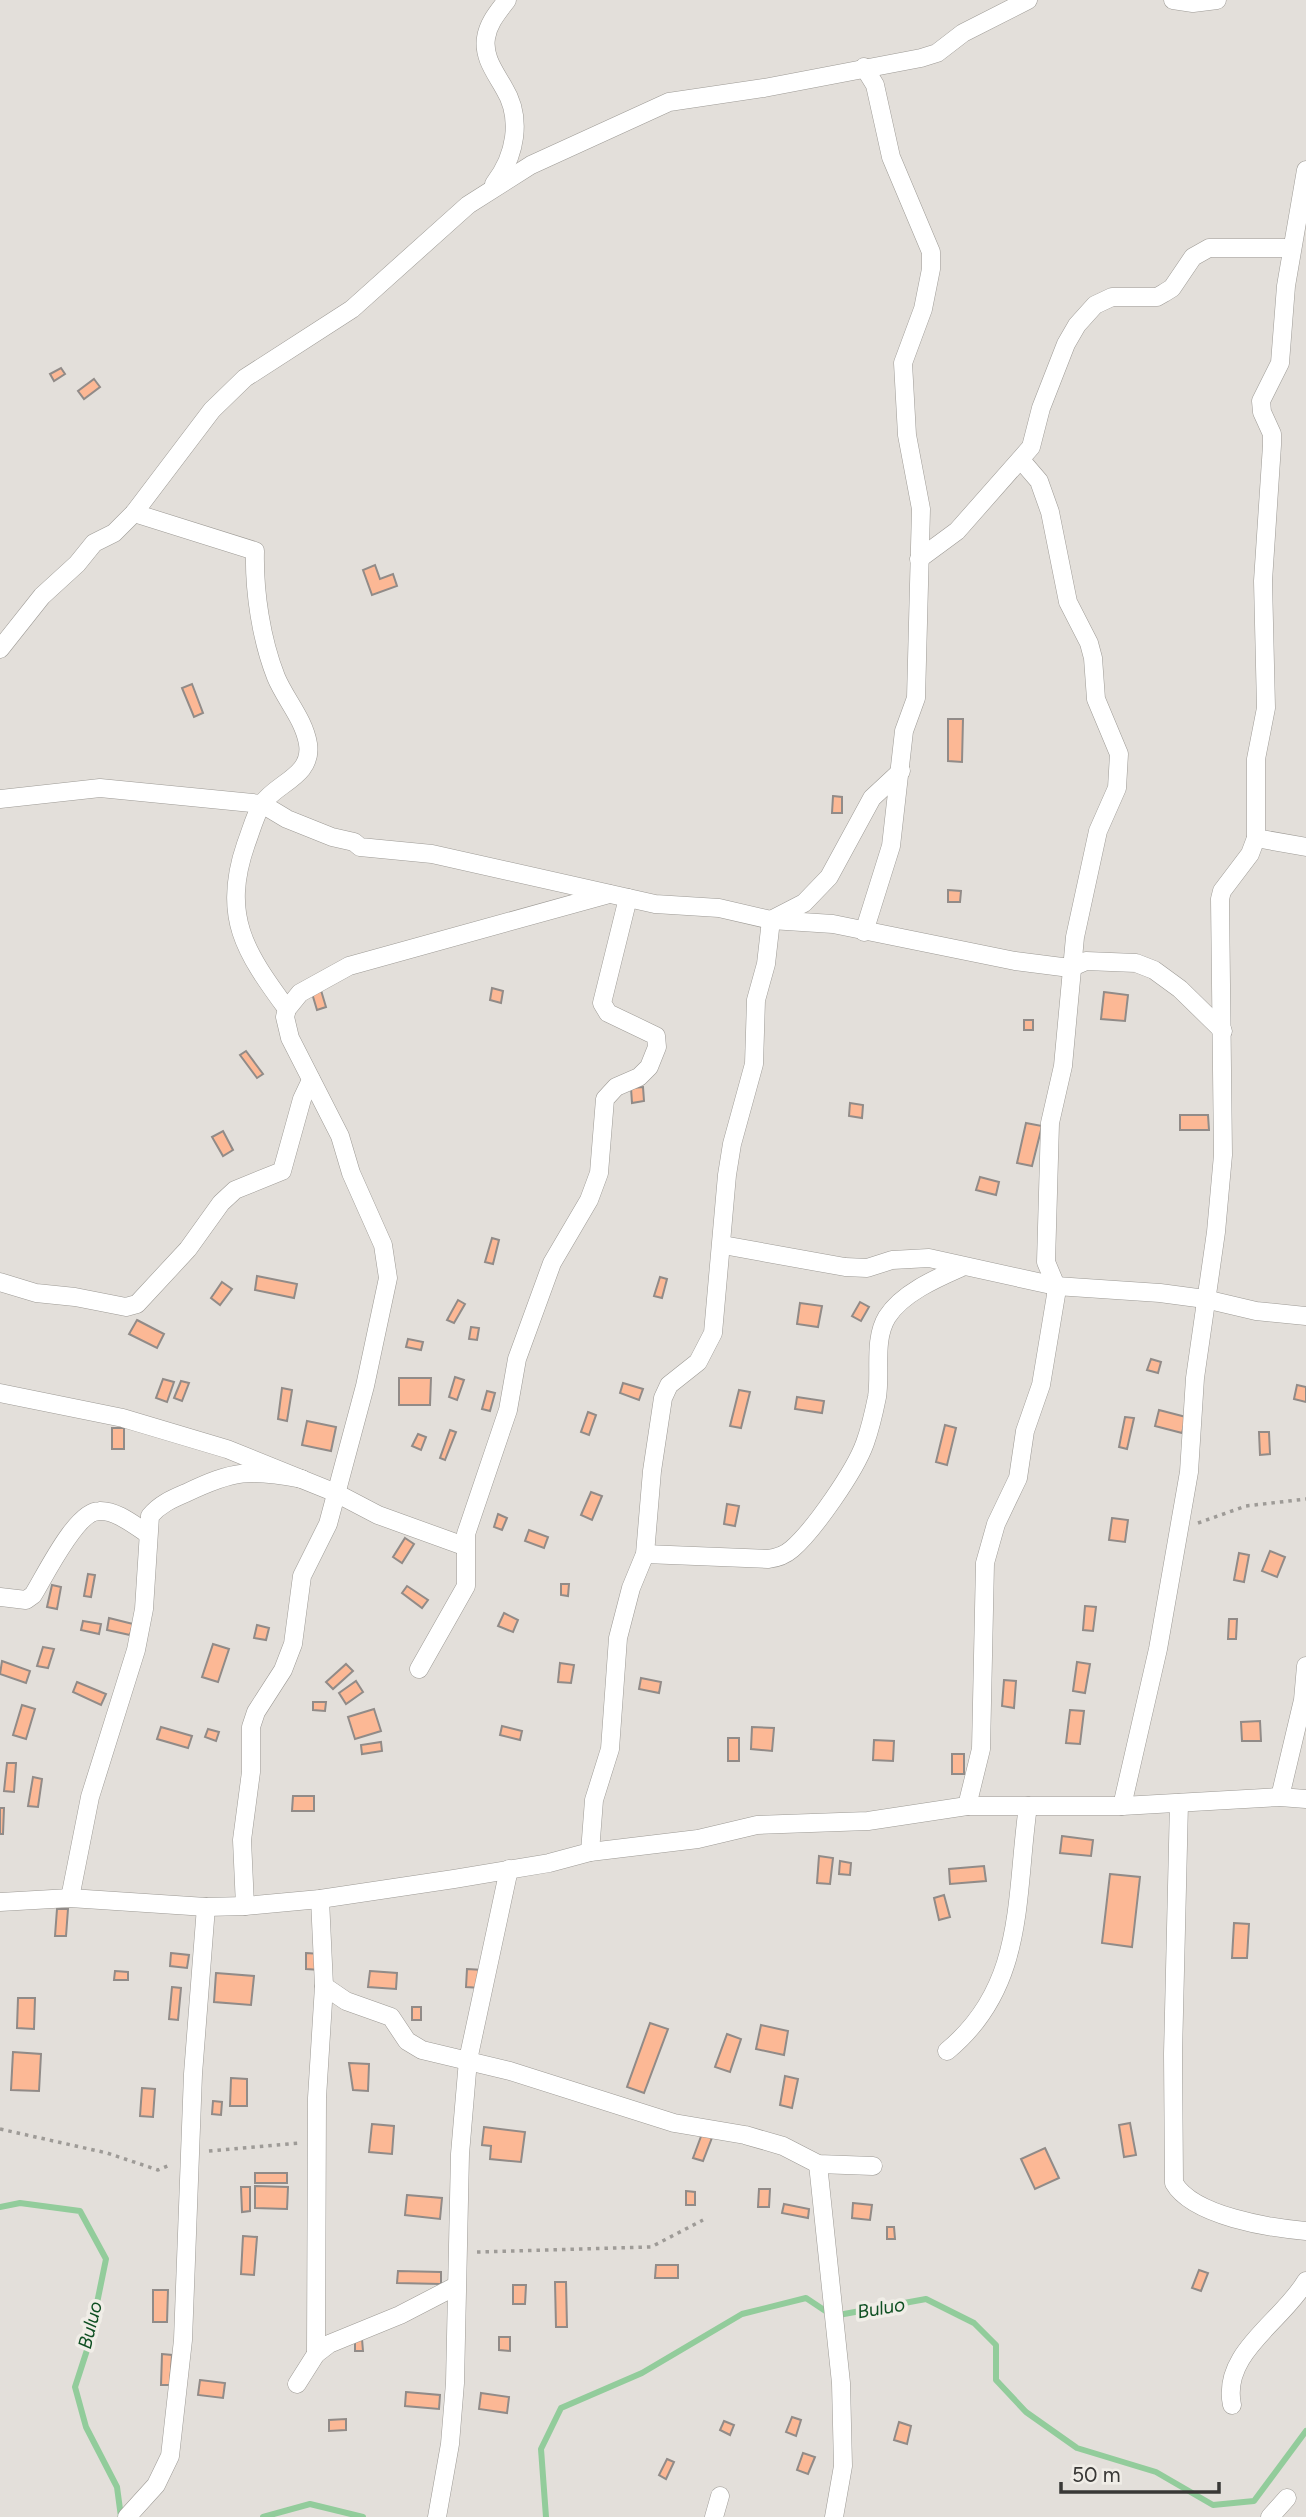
<svg xmlns="http://www.w3.org/2000/svg" width="1306" height="2517" viewBox="0 0 1306 2517" font-family="Figtree,sans-serif">
	<rect width="100%" height="100%" fill="#e3dfda"/>
	<g fill="none" stroke-linecap="round" stroke-linejoin="round">
		<g stroke="#92cc9b" stroke-width="6">
			<path d="M 0,2207 L 20,2203 L 80,2211 L 106,2259 L 88,2347 L 75,2387 L 86,2427 L 117,2487 L 121,2517"/>
			<path d="M 263,2517 L 310,2504 L 363,2517"/>
			<path d="M 546,2517 L 541,2449 L 561,2408 L 642,2373 L 742,2314 L 806,2298 L 833,2316 L 926,2299 L 974,2323 L 996,2345 L 996,2380 L 1026,2412 L 1077,2448 L 1156,2472 L 1213,2505 L 1254,2501 L 1306,2431"/>
		</g>
	</g>
	<g fill="#fcb895" stroke="#918b88" stroke-width="2">
		<path d="M 61,368 L 65,374 L 54,381 L 50,374 Z"/>
		<path d="M 94,379 L 100,387 L 84,399 L 78,391 Z"/>
		<path d="M 375,565 L 380,579 L 393,574 L 397,586 L 372,595 L 363,570 Z"/>
		<path d="M 192,684 L 203,713 L 194,717 L 182,688 Z"/>
		<path d="M 948,719 L 963,719 L 962,762 L 948,761 Z"/>
		<path d="M 833,796 L 842,797 L 842,813 L 832,813 Z"/>
		<path d="M 948,890 L 961,891 L 960,902 L 948,902 Z"/>
		<path d="M 320,987 L 326,1007 L 317,1010 L 311,990 Z"/>
		<path d="M 492,988 L 503,991 L 501,1003 L 490,1000 Z"/>
		<path d="M 1104,992 L 1128,995 L 1125,1021 L 1101,1019 Z"/>
		<rect x="1024" y="1020" width="9" height="10"/>
		<path d="M 246,1051 L 263,1074 L 257,1078 L 240,1055 Z"/>
		<path d="M 643,1087 L 644,1101 L 632,1103 L 631,1088 Z"/>
		<path d="M 850,1103 L 863,1105 L 862,1118 L 849,1116 Z"/>
		<path d="M 1180,1115 L 1208,1115 L 1209,1130 L 1180,1130 Z"/>
		<path d="M 1026,1123 L 1042,1126 L 1032,1166 L 1017,1163 Z"/>
		<path d="M 223,1131 L 233,1150 L 223,1156 L 212,1137 Z"/>
		<path d="M 980,1177 L 999,1182 L 996,1195 L 976,1190 Z"/>
		<path d="M 492,1238 L 499,1240 L 493,1264 L 485,1262 Z"/>
		<path d="M 257,1276 L 297,1284 L 294,1298 L 255,1290 Z"/>
		<path d="M 660,1277 L 667,1279 L 662,1298 L 654,1296 Z"/>
		<path d="M 222,1282 L 232,1289 L 220,1305 L 211,1298 Z"/>
		<path d="M 458,1300 L 465,1304 L 454,1323 L 447,1320 Z"/>
		<path d="M 860,1302 L 869,1307 L 861,1321 L 852,1316 Z"/>
		<path d="M 800,1303 L 822,1306 L 818,1327 L 797,1324 Z"/>
		<path d="M 137,1320 L 164,1334 L 157,1348 L 129,1334 Z"/>
		<path d="M 471,1327 L 479,1328 L 477,1340 L 469,1339 Z"/>
		<path d="M 408,1339 L 423,1342 L 421,1350 L 406,1347 Z"/>
		<path d="M 1151,1359 L 1161,1362 L 1158,1373 L 1147,1370 Z"/>
		<path d="M 455,1377 L 464,1380 L 457,1400 L 449,1397 Z"/>
		<path d="M 399,1378 L 431,1378 L 430,1405 L 399,1405 Z"/>
		<path d="M 163,1379 L 174,1382 L 167,1402 L 156,1398 Z"/>
		<path d="M 181,1381 L 189,1383 L 182,1401 L 174,1398 Z"/>
		<path d="M 623,1383 L 643,1389 L 639,1400 L 620,1393 Z"/>
		<path d="M 1297,1385 L 1306,1387 L 1306,1402 L 1294,1399 Z"/>
		<path d="M 282,1388 L 292,1390 L 287,1421 L 278,1419 Z"/>
		<path d="M 739,1390 L 750,1392 L 741,1428 L 730,1426 Z"/>
		<path d="M 487,1391 L 495,1393 L 490,1411 L 482,1409 Z"/>
		<path d="M 797,1397 L 824,1401 L 822,1413 L 795,1409 Z"/>
		<path d="M 1159,1410 L 1186,1417 L 1182,1433 L 1155,1426 Z"/>
		<path d="M 588,1412 L 596,1415 L 589,1435 L 581,1432 Z"/>
		<path d="M 1125,1417 L 1134,1418 L 1127,1449 L 1119,1447 Z"/>
		<path d="M 307,1421 L 336,1427 L 331,1451 L 302,1445 Z"/>
		<path d="M 945,1425 L 956,1428 L 947,1465 L 936,1462 Z"/>
		<rect x="112" y="1428" width="12" height="21"/>
		<path d="M 450,1430 L 456,1432 L 445,1460 L 440,1458 Z"/>
		<path d="M 1259,1432 L 1269,1432 L 1270,1454 L 1260,1455 Z"/>
		<path d="M 418,1434 L 426,1437 L 421,1450 L 412,1446 Z"/>
		<path d="M 591,1492 L 602,1496 L 592,1520 L 581,1515 Z"/>
		<path d="M 727,1504 L 739,1506 L 735,1526 L 724,1524 Z"/>
		<path d="M 498,1514 L 507,1518 L 502,1530 L 494,1527 Z"/>
		<path d="M 1112,1518 L 1128,1520 L 1125,1542 L 1109,1540 Z"/>
		<path d="M 529,1530 L 548,1537 L 544,1548 L 525,1541 Z"/>
		<path d="M 405,1538 L 414,1544 L 402,1563 L 393,1557 Z"/>
		<path d="M 1270,1551 L 1285,1557 L 1277,1577 L 1262,1571 Z"/>
		<path d="M 1239,1553 L 1249,1555 L 1244,1582 L 1234,1580 Z"/>
		<path d="M 88,1574 L 95,1575 L 91,1597 L 84,1596 Z"/>
		<path d="M 561,1584 L 569,1584 L 568,1596 L 561,1595 Z"/>
		<path d="M 52,1585 L 61,1587 L 57,1609 L 47,1607 Z"/>
		<path d="M 407,1586 L 428,1600 L 422,1608 L 402,1593 Z"/>
		<path d="M 1085,1606 L 1096,1607 L 1093,1631 L 1083,1630 Z"/>
		<path d="M 504,1613 L 518,1620 L 513,1632 L 498,1626 Z"/>
		<path d="M 109,1618 L 133,1624 L 130,1635 L 107,1630 Z"/>
		<path d="M 1229,1619 L 1237,1619 L 1236,1639 L 1228,1639 Z"/>
		<path d="M 83,1621 L 101,1624 L 99,1634 L 81,1630 Z"/>
		<path d="M 257,1625 L 269,1628 L 266,1640 L 254,1638 Z"/>
		<path d="M 213,1644 L 229,1649 L 218,1682 L 202,1677 Z"/>
		<path d="M 43,1647 L 54,1649 L 48,1668 L 37,1666 Z"/>
		<path d="M 2,1661 L 30,1671 L 26,1683 L 0,1674 Z"/>
		<path d="M 1077,1662 L 1090,1664 L 1085,1693 L 1073,1691 Z"/>
		<path d="M 560,1663 L 574,1665 L 571,1683 L 558,1682 Z"/>
		<path d="M 346,1664 L 353,1671 L 333,1689 L 326,1682 Z"/>
		<path d="M 641,1678 L 661,1682 L 659,1693 L 639,1689 Z"/>
		<path d="M 1004,1680 L 1016,1681 L 1014,1708 L 1002,1706 Z"/>
		<path d="M 356,1681 L 363,1692 L 346,1704 L 339,1693 Z"/>
		<path d="M 77,1682 L 106,1694 L 101,1705 L 73,1692 Z"/>
		<path d="M 313,1702 L 326,1702 L 325,1711 L 313,1710 Z"/>
		<path d="M 22,1705 L 35,1709 L 26,1739 L 13,1735 Z"/>
		<path d="M 374,1709 L 381,1731 L 355,1739 L 348,1717 Z"/>
		<path d="M 1070,1710 L 1084,1711 L 1080,1744 L 1066,1743 Z"/>
		<path d="M 1260,1721 L 1261,1741 L 1242,1741 L 1241,1722 Z"/>
		<path d="M 502,1726 L 522,1731 L 520,1740 L 500,1735 Z"/>
		<path d="M 161,1727 L 192,1736 L 188,1748 L 157,1739 Z"/>
		<path d="M 752,1727 L 774,1728 L 772,1751 L 751,1749 Z"/>
		<path d="M 208,1729 L 219,1732 L 216,1741 L 205,1737 Z"/>
		<rect x="728" y="1738" width="11" height="23"/>
		<path d="M 874,1740 L 894,1741 L 893,1761 L 873,1760 Z"/>
		<path d="M 381,1742 L 382,1751 L 362,1754 L 361,1745 Z"/>
		<rect x="952" y="1754" width="12" height="20"/>
		<path d="M 7,1763 L 16,1763 L 14,1792 L 4,1791 Z"/>
		<path d="M 33,1777 L 42,1779 L 38,1807 L 28,1806 Z"/>
		<path d="M 293,1796 L 314,1796 L 314,1811 L 292,1811 Z"/>
		<path d="M 0,1808 L 4,1808 L 3,1834 L 0,1834 Z"/>
		<path d="M 1062,1836 L 1093,1840 L 1091,1856 L 1060,1853 Z"/>
		<path d="M 819,1856 L 833,1858 L 830,1884 L 817,1883 Z"/>
		<path d="M 840,1861 L 851,1863 L 850,1875 L 839,1874 Z"/>
		<path d="M 984,1866 L 986,1881 L 950,1884 L 949,1869 Z"/>
		<path d="M 1110,1874 L 1140,1877 L 1132,1947 L 1102,1943 Z"/>
		<path d="M 944,1895 L 950,1917 L 939,1920 L 934,1898 Z"/>
		<path d="M 57,1909 L 68,1909 L 66,1936 L 55,1936 Z"/>
		<path d="M 1234,1923 L 1249,1924 L 1247,1958 L 1232,1958 Z"/>
		<path d="M 171,1953 L 189,1955 L 187,1968 L 170,1966 Z"/>
		<path d="M 306,1953 L 321,1954 L 321,1970 L 306,1969 Z"/>
		<path d="M 467,1969 L 483,1970 L 481,1988 L 466,1987 Z"/>
		<path d="M 115,1971 L 128,1972 L 128,1980 L 114,1980 Z"/>
		<path d="M 370,1971 L 397,1973 L 396,1989 L 368,1987 Z"/>
		<path d="M 216,1973 L 254,1976 L 251,2005 L 214,2002 Z"/>
		<path d="M 172,1987 L 181,1988 L 178,2020 L 169,2019 Z"/>
		<path d="M 18,1998 L 35,1998 L 34,2029 L 17,2028 Z"/>
		<rect x="412" y="2007" width="9" height="13"/>
		<path d="M 650,2023 L 668,2029 L 644,2093 L 627,2087 Z"/>
		<path d="M 761,2025 L 788,2031 L 784,2055 L 756,2049 Z"/>
		<path d="M 727,2034 L 741,2039 L 730,2072 L 715,2067 Z"/>
		<path d="M 13,2052 L 41,2054 L 39,2091 L 11,2090 Z"/>
		<path d="M 349,2063 L 369,2064 L 368,2091 L 353,2090 Z"/>
		<path d="M 785,2076 L 798,2079 L 792,2108 L 780,2105 Z"/>
		<path d="M 231,2078 L 247,2079 L 247,2106 L 230,2106 Z"/>
		<path d="M 142,2088 L 155,2089 L 153,2117 L 140,2116 Z"/>
		<path d="M 213,2101 L 222,2102 L 221,2115 L 212,2114 Z"/>
		<path d="M 1130,2123 L 1136,2155 L 1124,2157 L 1119,2125 Z"/>
		<path d="M 372,2124 L 394,2126 L 392,2154 L 369,2152 Z"/>
		<path d="M 484,2127 L 525,2132 L 521,2162 L 490,2159 L 491,2146 L 482,2145 Z"/>
		<path d="M 703,2131 L 713,2135 L 703,2161 L 693,2158 Z"/>
		<path d="M 1045,2148 L 1059,2178 L 1035,2189 L 1021,2159 Z"/>
		<rect x="255" y="2173" width="32" height="10"/>
		<path d="M 255,2186 L 288,2187 L 287,2209 L 255,2208 Z"/>
		<path d="M 241,2187 L 250,2187 L 250,2211 L 242,2212 Z"/>
		<path d="M 759,2189 L 770,2189 L 769,2207 L 758,2207 Z"/>
		<path d="M 686,2191 L 695,2192 L 695,2205 L 686,2205 Z"/>
		<path d="M 407,2195 L 442,2198 L 440,2219 L 405,2215 Z"/>
		<path d="M 853,2203 L 872,2205 L 870,2220 L 852,2218 Z"/>
		<path d="M 784,2204 L 809,2209 L 808,2218 L 782,2213 Z"/>
		<path d="M 887,2227 L 894,2227 L 895,2239 L 887,2239 Z"/>
		<path d="M 243,2236 L 257,2237 L 254,2275 L 241,2274 Z"/>
		<path d="M 656,2265 L 678,2265 L 678,2278 L 655,2278 Z"/>
		<path d="M 1199,2270 L 1208,2273 L 1201,2291 L 1192,2288 Z"/>
		<path d="M 398,2271 L 441,2272 L 441,2284 L 397,2283 Z"/>
		<path d="M 555,2282 L 566,2282 L 567,2327 L 556,2327 Z"/>
		<path d="M 513,2285 L 526,2285 L 525,2304 L 513,2304 Z"/>
		<path d="M 153,2290 L 168,2290 L 167,2322 L 153,2322 Z"/>
		<path d="M 499,2337 L 510,2337 L 510,2351 L 499,2350 Z"/>
		<path d="M 355,2339 L 362,2339 L 363,2351 L 355,2351 Z"/>
		<path d="M 162,2354 L 172,2355 L 170,2385 L 161,2385 Z"/>
		<path d="M 200,2380 L 225,2383 L 223,2398 L 198,2395 Z"/>
		<path d="M 406,2392 L 440,2395 L 439,2409 L 405,2406 Z"/>
		<path d="M 481,2393 L 509,2397 L 507,2413 L 479,2409 Z"/>
		<path d="M 792,2417 L 801,2420 L 796,2436 L 786,2432 Z"/>
		<path d="M 346,2419 L 346,2430 L 329,2431 L 329,2420 Z"/>
		<path d="M 724,2421 L 734,2425 L 730,2435 L 720,2430 Z"/>
		<path d="M 899,2422 L 911,2426 L 907,2444 L 894,2440 Z"/>
		<path d="M 803,2453 L 815,2457 L 808,2474 L 797,2470 Z"/>
		<path d="M 667,2459 L 674,2462 L 666,2479 L 659,2475 Z"/>
	</g>
	<g fill="none" stroke-linecap="round" stroke-linejoin="round">
		<g stroke="#9d9a95" stroke-width="19">
			<g id="street">
				<path d="M 1173,0 L 1193,3 L 1217,0"/>
				<path d="M 864,67 L 875,85 L 891,157 L 931,252 L 931,269 L 923,309 L 903,363 L 907,435 L 921,509 L 916,698 L 904,731 L 891,846 L 864,932"/>
				<path d="M 494,184 C 515,157 523,119 504,88 C 495,72 483,57 486,38 C 488,23 498,12 507,0"/>
				<path d="M 134,513 L 255,551 C 254,591 261,639 276,677 C 285,699 304,719 308,744 C 313,776 276,783 262,804 C 255,815 251,831 246,844 C 221,916 245,952 287,1009"/>
				<path d="M 919,559 L 957,531 L 1031,447 L 1041,408 L 1066,344 L 1077,325 L 1095,305 L 1112,297 L 1157,297 L 1164,293 L 1172,288 L 1193,257 L 1209,248 L 1292,248"/>
				<path d="M 0,649 L 42,596 L 77,564 L 94,543 L 114,533 L 134,513 L 212,410 L 245,378 L 352,309 L 468,205 L 531,165 L 669,102 L 764,88 L 921,58 L 937,53 L 963,33 L 1028,0"/>
				<path d="M 0,799 L 100,788 L 262,804 L 287,819 L 332,837 L 354,842 L 360,847 L 432,854 L 655,904 L 719,908 L 771,920 L 833,924 L 1015,961 L 1070,968 L 1086,961 L 1136,963 L 1154,970 L 1180,989 L 1223,1031"/>
				<path d="M 1256,838 L 1306,847"/>
				<path d="M 723,1245 L 845,1267 L 867,1268 L 892,1260 L 929,1258 L 1056,1286 L 1160,1293 L 1205,1299 L 1256,1311 L 1306,1316"/>
				<path d="M 0,1282 L 36,1293 L 75,1297 L 126,1307 L 137,1304 L 188,1249 L 221,1203 L 235,1190 L 282,1171 L 302,1099 L 311,1080"/>
				<path d="M 0,1393 L 123,1418 L 227,1449 L 336,1493 L 378,1515 L 464,1546"/>
				<path d="M 645,1554 L 768,1559 C 777,1558 784,1556 792,1549 C 814,1530 855,1471 865,1443 C 870,1429 874,1412 877,1397 C 881,1372 873,1340 887,1317 C 902,1293 937,1278 962,1267"/>
				<path d="M 0,1597 L 26,1600 L 33,1595 C 45,1576 76,1511 99,1511 C 116,1510 134,1525 148,1534"/>
				<path d="M 419,1669 L 466,1586 L 466,1534 L 508,1410 L 517,1359 L 552,1263 L 589,1200 L 599,1173 L 605,1099 L 616,1087 L 639,1077 L 649,1067 L 657,1047 L 656,1036 L 608,1013 L 602,1003 L 628,898"/>
				<path d="M 1280,1797 L 1303,1700 L 1306,1666"/>
				<path d="M 1179,1803 L 1173,2054 L 1174,2183 C 1193,2216 1270,2228 1306,2231"/>
				<path d="M 967,1806 L 981,1749 L 985,1563 L 996,1524 L 1018,1478 L 1025,1431 L 1041,1385 L 1056,1295 L 1056,1286 L 1046,1262 L 1050,1123 L 1063,1066 L 1075,937 L 1098,831 L 1117,788 L 1119,754 L 1096,699 L 1093,658 L 1089,643 L 1068,602 L 1050,512 L 1039,481 L 1021,460"/>
				<path d="M 1122,1806 L 1158,1649 L 1189,1472 L 1195,1378 L 1216,1232 L 1223,1155 L 1220,899 L 1222,891 L 1250,854 L 1256,838 L 1256,759 L 1266,708 L 1263,581 L 1272,445 L 1272,434 L 1262,412 L 1261,401 L 1280,363 L 1286,286 L 1306,170"/>
				<path d="M 590,1852 L 594,1800 L 610,1749 L 618,1638 L 631,1588 L 645,1554 L 652,1471 L 663,1398 L 669,1385 L 698,1362 L 713,1333 L 727,1175 L 732,1144 L 754,1064 L 756,1000 L 766,964 L 771,920 L 804,903 L 829,877 L 872,798 L 901,771"/>
				<path d="M 70,1898 L 90,1797 L 136,1650 L 144,1609 L 150,1516 C 160,1504 172,1499 186,1493 C 234,1470 249,1469 302,1479"/>
				<path d="M 0,1902 L 70,1898 L 206,1907 L 245,1906 L 320,1899 L 454,1879 L 549,1863 L 590,1852 L 698,1839 L 757,1825 L 868,1821 L 967,1806 L 1122,1806 L 1280,1797 L 1306,1799"/>
				<path d="M 245,1906 L 242,1840 L 251,1772 L 251,1727 L 256,1712 L 283,1670 L 293,1644 L 302,1576 L 328,1524 L 365,1386 L 388,1278 L 383,1245 L 351,1173 L 340,1136 L 290,1038 L 285,1017 L 287,1009 L 300,993 L 349,966 L 609,894"/>
				<path d="M 324,1986 L 346,2001 L 391,2017 L 407,2041 L 422,2050 L 510,2071 L 674,2123 L 745,2135 L 783,2146 L 818,2164 L 873,2166"/>
				<path d="M 947,2051 C 1026,1986 1015,1897 1028,1806"/>
				<path d="M 818,2164 L 841,2383 L 843,2466 L 834,2517"/>
				<path d="M 316,2354 L 317,2098 L 324,1986 L 320,1899"/>
				<path d="M 297,2384 L 316,2354 L 329,2344 L 400,2315 L 456,2286"/>
				<path d="M 1232,2405 C 1221,2353 1282,2322 1306,2281"/>
				<path d="M 127,2517 L 156,2485 L 170,2456 L 183,2340 L 193,2074 L 206,1907"/>
				<path d="M 437,2517 L 450,2444 L 455,2383 L 460,2154 L 468,2060 L 509,1869"/>
				<path d="M 714,2517 L 720,2496"/>
				<path d="M 1270,2517 L 1287,2498"/>
			</g>
		</g>
		<g stroke="#9e9b97" stroke-width="3.5" stroke-dasharray="3.5 5" stroke-linecap="butt">
			<path d="M 1198,1523 L 1246,1506 L 1306,1499"/>
			<path d="M 0,2129 L 107,2153 L 158,2170 L 170,2165"/>
			<path d="M 209,2151 L 299,2143"/>
			<path d="M 477,2252 L 651,2247 L 703,2220"/>
		</g>
		<use href="#street" stroke="#fff" stroke-width="18"/>
	</g>
	<g text-anchor="middle" dominant-baseline="central" stroke-width="7" stroke-linejoin="round" paint-order="stroke">
		<g font-size="19" font-style="italic" fill="#0e4f22" stroke="#f0ede7">
			<text transform="translate(881 2308) rotate(-10)">Buluo</text>
			<text transform="translate(90 2325) rotate(-76)">Buluo</text>
		</g>
	</g>
	<path d="M1061 2482v10h158v-10" fill="none" stroke="#393836" stroke-width="3.5"/>
	<text x="1072" y="2482" font-size="21" fill="#393836" stroke="#f0ede7" stroke-width="5" paint-order="stroke">50 m</text>
</svg>
